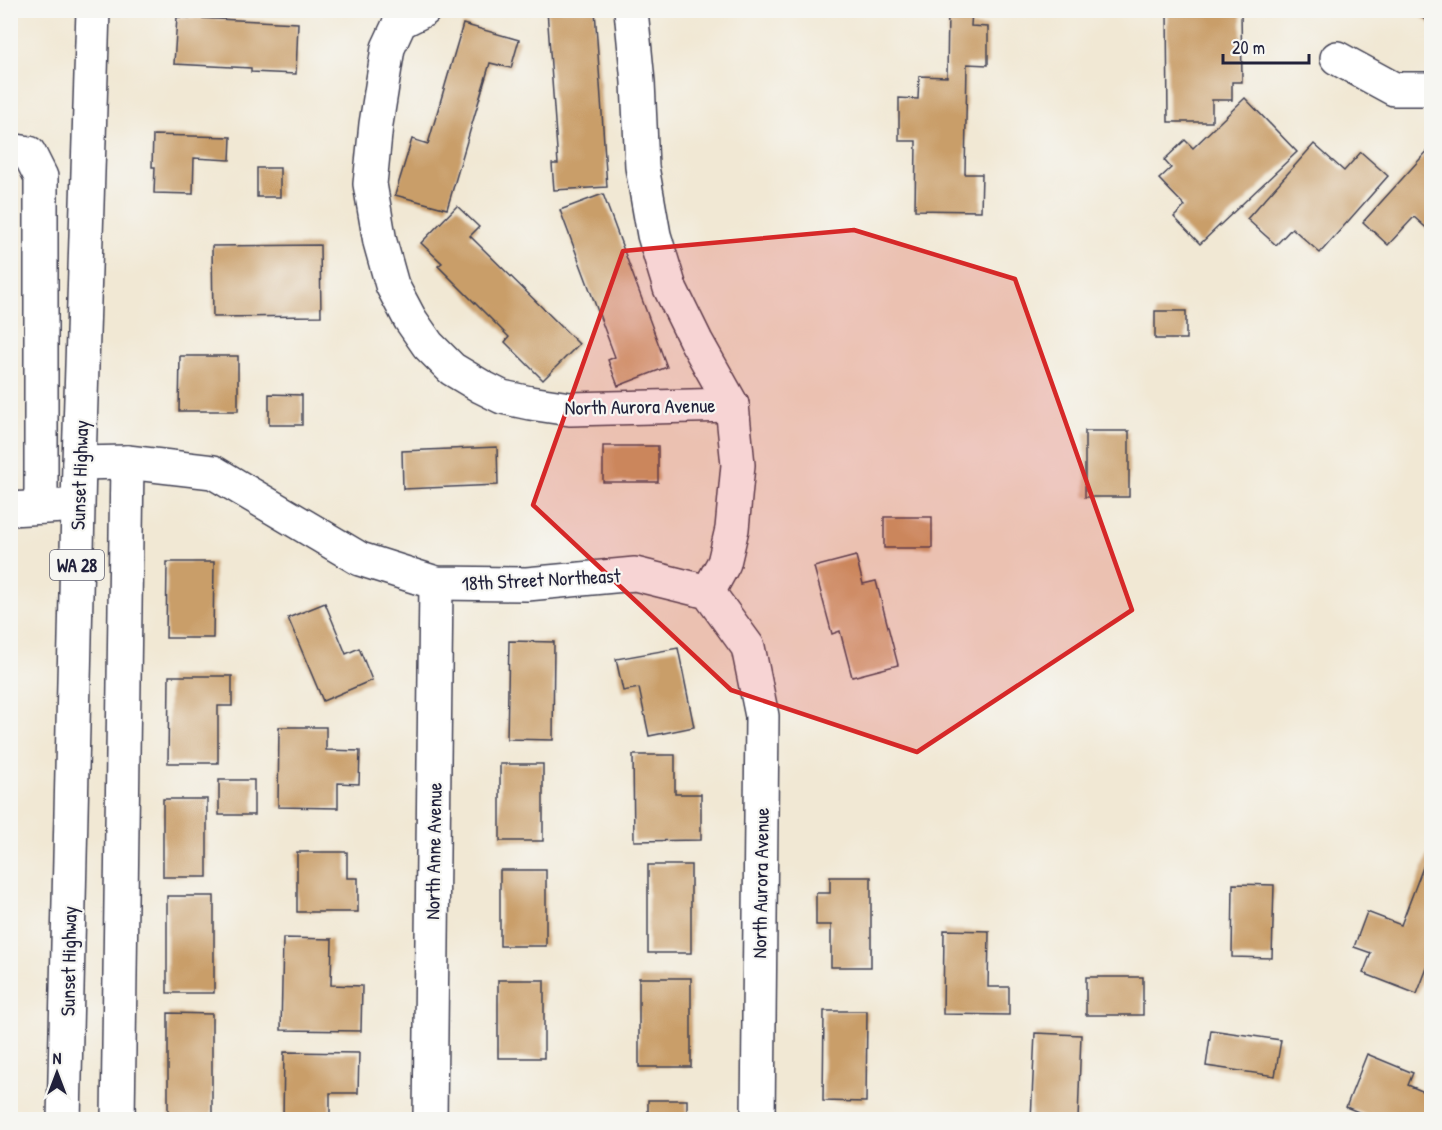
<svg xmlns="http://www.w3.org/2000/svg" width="1442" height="1130" viewBox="0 0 1442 1130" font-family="'Patrick Hand',sans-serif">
	<rect width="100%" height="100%" fill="#f6f6f2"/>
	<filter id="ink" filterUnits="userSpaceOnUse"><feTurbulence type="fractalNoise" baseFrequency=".0167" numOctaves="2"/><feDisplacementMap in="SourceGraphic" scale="12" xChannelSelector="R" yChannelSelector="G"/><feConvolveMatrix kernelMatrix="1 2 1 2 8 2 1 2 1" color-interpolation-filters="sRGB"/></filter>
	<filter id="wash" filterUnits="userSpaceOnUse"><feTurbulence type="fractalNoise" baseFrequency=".008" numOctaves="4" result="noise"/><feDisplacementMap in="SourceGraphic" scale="24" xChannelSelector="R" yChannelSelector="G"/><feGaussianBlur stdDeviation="1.35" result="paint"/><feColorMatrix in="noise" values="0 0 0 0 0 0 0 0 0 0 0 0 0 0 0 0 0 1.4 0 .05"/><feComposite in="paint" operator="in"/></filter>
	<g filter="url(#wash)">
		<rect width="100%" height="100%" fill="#f1e8d4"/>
		<g id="blocks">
			<g fill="#c99e69">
				<path d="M 547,10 L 595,10 L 607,187 L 554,190 L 552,164 L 558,164 Z"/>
				<path d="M 948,10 L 972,10 L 971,26 L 988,27 L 988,65 L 967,64 L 965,174 L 982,174 L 981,211 L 915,210 L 916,141 L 899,141 L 899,98 L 918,99 L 919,76 L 947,77 Z"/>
				<path d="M 1167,10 L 1241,10 L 1242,82 L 1232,82 L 1232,100 L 1212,100 L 1212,122 L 1168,122 Z"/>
				<path d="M 1412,10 L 1432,10 L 1432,25 Z"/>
				<path d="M 177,17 L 298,23 L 296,74 L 251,72 L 251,68 L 174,64 Z"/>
				<path d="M 463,24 L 519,40 L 511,68 L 490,63 L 447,209 L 395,195 L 412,139 L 428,144 Z"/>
				<path d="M 1245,98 L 1297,152 L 1200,244 L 1174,217 L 1185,206 L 1159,179 L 1171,168 L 1164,160 L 1185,140 L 1193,148 Z"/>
				<path d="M 153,135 L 231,137 L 230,160 L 194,158 L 193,194 L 154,193 L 155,167 L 152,167 Z"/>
				<path d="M 1314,144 L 1344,171 L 1361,152 L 1388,176 L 1320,253 L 1292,228 L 1276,245 L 1247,219 Z"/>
				<path d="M 1430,148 L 1432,150 L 1432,233 L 1414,217 L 1388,245 L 1363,222 Z"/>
				<rect x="257" y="168" width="23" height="29"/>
				<path d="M 603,194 L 667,367 L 618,386 L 608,360 L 615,357 L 560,210 Z"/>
				<path d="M 457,206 L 479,227 L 470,236 L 579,344 L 543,380 L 505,342 L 509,337 L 438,266 L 442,263 L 421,243 Z"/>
				<path d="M 320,245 L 321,316 L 213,317 L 212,246 Z"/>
				<rect x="1155" y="311" width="31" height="28"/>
				<path d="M 180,356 L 238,356 L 238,411 L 179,411 Z"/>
				<path d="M 269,394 L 302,395 L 302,425 L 269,425 Z"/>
				<rect x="1085" y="431" width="44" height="66"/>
				<rect x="603" y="446" width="55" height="36"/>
				<path d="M 497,447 L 498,485 L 403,489 L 402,451 Z"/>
				<rect x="884" y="517" width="48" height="31"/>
				<path d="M 856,556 L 863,584 L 876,581 L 898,665 L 852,677 L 840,631 L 832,634 L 814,567 Z"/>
				<path d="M 167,562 L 214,562 L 213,638 L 166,638 Z"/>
				<path d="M 325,603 L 346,654 L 359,648 L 372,680 L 323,701 L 288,618 Z"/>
				<path d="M 509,641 L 554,642 L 553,740 L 507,739 Z"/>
				<path d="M 678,648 L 694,727 L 649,736 L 639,688 L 623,691 L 616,659 Z"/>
				<path d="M 169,676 L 232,676 L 232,706 L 218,706 L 218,763 L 168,763 Z"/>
				<path d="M 279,727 L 326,727 L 326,750 L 360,751 L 359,784 L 338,783 L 338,808 L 278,807 Z"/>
				<path d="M 633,755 L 675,755 L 675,794 L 701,794 L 701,840 L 634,841 Z"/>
				<rect x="500" y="764" width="43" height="77"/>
				<rect x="219" y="780" width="35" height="35"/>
				<rect x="163" y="799" width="44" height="78"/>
				<path d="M 297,852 L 347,852 L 347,878 L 358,878 L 358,912 L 297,912 Z"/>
				<path d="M 1428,854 L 1432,856 L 1432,955 L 1417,994 L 1363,973 L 1371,953 L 1354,947 L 1367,912 L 1401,925 Z"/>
				<rect x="648" y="865" width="43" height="88"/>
				<rect x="500" y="870" width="46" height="76"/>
				<path d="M 830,877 L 871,877 L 871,967 L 831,967 L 831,925 L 816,925 L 816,893 L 830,893 Z"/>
				<path d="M 1233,884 L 1274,885 L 1272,958 L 1232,957 Z"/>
				<rect x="167" y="896" width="47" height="97"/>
				<path d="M 944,930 L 989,931 L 988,987 L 1009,987 L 1009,1015 L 943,1014 Z"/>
				<path d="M 283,938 L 332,939 L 331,985 L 362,986 L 361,1031 L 281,1030 Z"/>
				<rect x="1086" y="977" width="57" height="38"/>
				<rect x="639" y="978" width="52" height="89"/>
				<rect x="498" y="980" width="46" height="78"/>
				<path d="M 824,1011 L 867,1011 L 866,1102 L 823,1101 Z"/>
				<path d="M 168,1013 L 212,1014 L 212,1120 L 168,1120 Z"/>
				<path d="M 1211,1030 L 1281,1040 L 1275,1076 L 1206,1066 Z"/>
				<path d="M 1035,1033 L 1081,1035 L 1078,1120 L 1031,1120 Z"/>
				<path d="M 284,1052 L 359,1053 L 358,1093 L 330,1093 L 330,1120 L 283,1120 Z"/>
				<path d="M 1367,1054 L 1413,1073 L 1408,1085 L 1431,1095 L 1422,1120 L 1378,1120 L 1346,1107 Z"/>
				<rect x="648" y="1100" width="39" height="20"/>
			</g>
		</g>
	</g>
	<g filter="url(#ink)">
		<use href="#blocks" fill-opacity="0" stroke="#414052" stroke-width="1.5"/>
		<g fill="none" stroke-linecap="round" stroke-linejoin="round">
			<g stroke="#414052" stroke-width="36">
				<g id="minor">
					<path d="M 424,10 L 400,22 L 388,48 L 376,124 L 370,184 L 380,242 L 392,285 L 410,319 L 428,345 L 452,369 L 482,387 L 502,397 L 530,403 L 570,409 L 732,405"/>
					<path d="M 631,10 L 638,82 L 642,167 L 654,235 L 670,288 L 696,341 L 732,405 L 738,465 L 732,529 L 724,563 L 708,592"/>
					<path d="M 1337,58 L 1394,89 L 1432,89"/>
					<path d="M 10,150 L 29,153 L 41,177 L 41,507"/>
					<path d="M 79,463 L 127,462 L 213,472 L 360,559 L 436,583 L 527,584 L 635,574 L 708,592 L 748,647 L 762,716 L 758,1120"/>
					<path d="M 10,509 L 64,506"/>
					<path d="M 118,1120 L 127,462"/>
					<path d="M 430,1120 L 436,583"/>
				</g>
			</g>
			<g stroke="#414052" stroke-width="36">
				<path id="highway" d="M 64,1120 L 79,463 L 93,10"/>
			</g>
			<use href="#minor" stroke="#fff" stroke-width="33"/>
			<use href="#highway" stroke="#fff" stroke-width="33"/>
		</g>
	</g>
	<path fill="#d62828" fill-opacity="0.2" stroke="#d62828" stroke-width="4.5" stroke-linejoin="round" d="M 854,230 L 1015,279 L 1132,610 L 917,752 L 731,690 L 533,505 L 623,251 Z"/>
	<g text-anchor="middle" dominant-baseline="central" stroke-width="4.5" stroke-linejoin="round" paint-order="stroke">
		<rect fill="#f6f6f2" stroke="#626272" stroke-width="1.5" x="50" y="550" width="54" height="30" rx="4.5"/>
		<g font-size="18" font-weight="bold" fill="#22223b">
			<text x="77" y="565">WA 28</text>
		</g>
		<g font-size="20" fill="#22223b" stroke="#f6f6f2">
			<text transform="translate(640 406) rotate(-1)">North Aurora Avenue</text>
			<text transform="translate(79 475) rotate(-88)">Sunset Highway</text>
			<text transform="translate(541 579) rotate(-3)">18th Street Northeast</text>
			<text transform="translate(433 851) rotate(-89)">North Anne Avenue</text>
			<text transform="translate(760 883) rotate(-89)">North Aurora Avenue</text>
			<text transform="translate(68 961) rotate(-89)">Sunset Highway</text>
		</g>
	</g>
	<rect width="1442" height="1130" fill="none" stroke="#f6f6f2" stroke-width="36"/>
	<g transform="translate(57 1073)" stroke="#f6f6f2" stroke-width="4.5" paint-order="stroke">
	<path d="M0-4.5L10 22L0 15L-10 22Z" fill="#22223b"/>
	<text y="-9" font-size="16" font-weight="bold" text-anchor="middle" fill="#22223b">N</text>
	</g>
	<path d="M1223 54v9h86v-9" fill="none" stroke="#22223b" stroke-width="3"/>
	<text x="1232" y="54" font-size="18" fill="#22223b" stroke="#f6f6f2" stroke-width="4.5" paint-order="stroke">20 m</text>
</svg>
